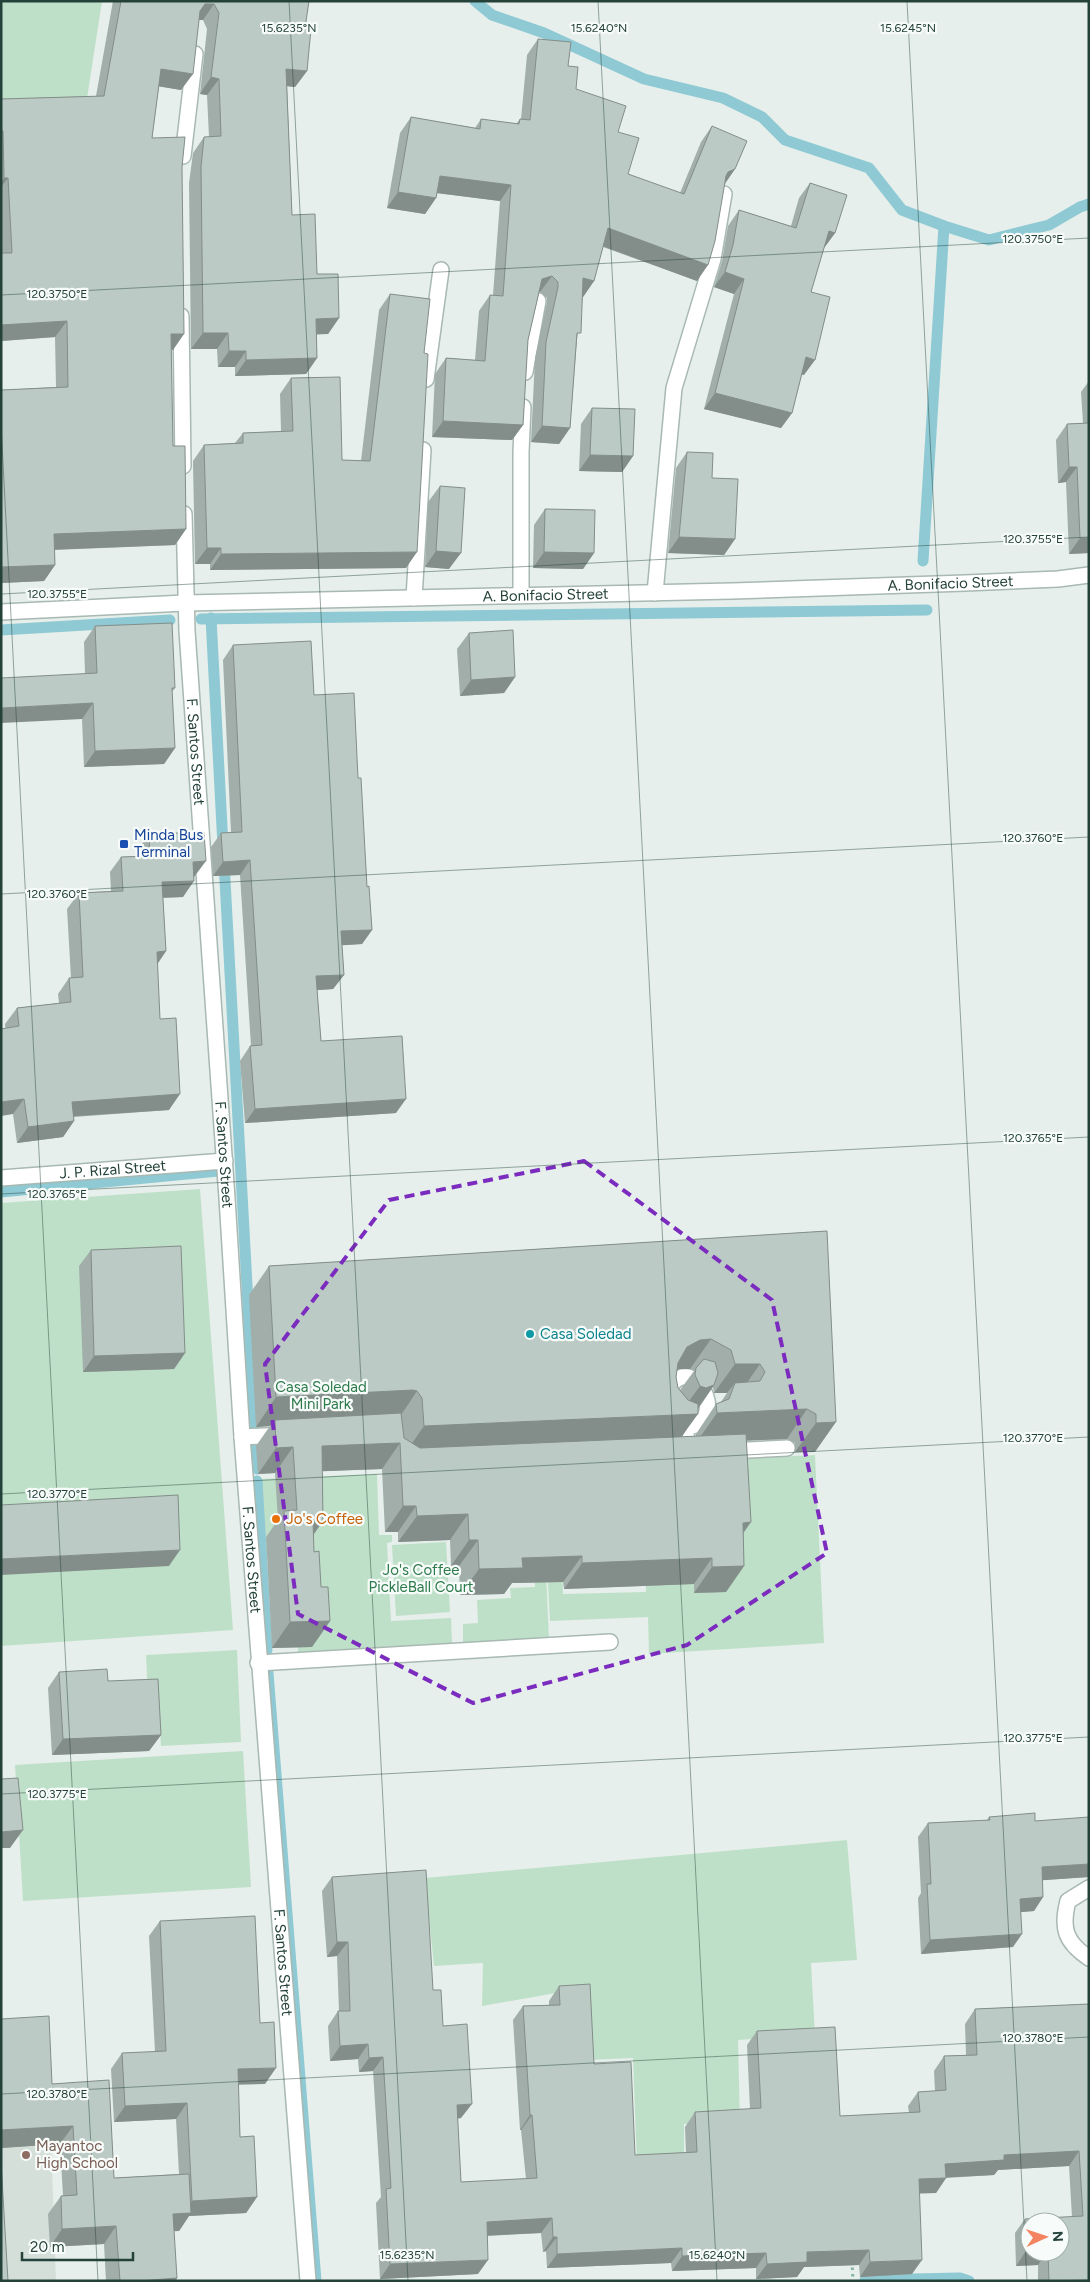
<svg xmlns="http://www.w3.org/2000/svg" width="1090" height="2282" viewBox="0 0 1090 2282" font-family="Figtree,sans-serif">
	<rect width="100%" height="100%" fill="#e6efeb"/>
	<path fill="#d4dfda" d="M 47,2027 L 56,2281 L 1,2281 L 1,2030 Z"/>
	<g fill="#bfe0c8">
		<path d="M 1,1 L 102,1 L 86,105 L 1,127 Z"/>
		<path d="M 200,1189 L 233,1630 L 1,1646 L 1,1203 Z"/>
		<path d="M 815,1455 L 824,1643 L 649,1654 L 648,1617 L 550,1621 L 542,1466 L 561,1543 L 563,1594 L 646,1592 L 642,1463 Z"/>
		<path d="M 377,1474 L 379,1535 L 392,1535 L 392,1542 L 387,1543 L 391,1621 L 451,1618 L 452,1643 L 298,1652 L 297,1616 L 300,1555 L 264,1556 L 260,1479 Z"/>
		<path d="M 446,1542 L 450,1612 L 396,1616 L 392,1545 Z"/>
		<path d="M 534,1572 L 546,1572 L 549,1641 L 463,1645 L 463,1624 L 478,1623 L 477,1600 L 511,1598 L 510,1588 L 535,1587 Z"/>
		<path d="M 237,1650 L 241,1742 L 161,1746 L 158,1696 L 148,1696 L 146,1655 Z"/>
		<path d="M 243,1751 L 251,1887 L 23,1901 L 15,1765 Z"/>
		<path d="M 847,1840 L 857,1960 L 811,1963 L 815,2035 L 738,2040 L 740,2124 L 684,2124 L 684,2162 L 637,2164 L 633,2058 L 589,2060 L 584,1988 L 482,2006 L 483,1963 L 434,1966 L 425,1878 Z"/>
	</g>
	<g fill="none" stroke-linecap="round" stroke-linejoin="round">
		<g stroke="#8ec9d4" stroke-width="11">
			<path d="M 475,1 L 492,15 L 544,33 L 644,79 L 723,98 L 762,117 L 785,140 L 869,168 L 902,210 L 944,226 L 989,240 L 1049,225 L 1080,207 L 1089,204"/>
			<path d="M 923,561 L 944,226"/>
			<path d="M 211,618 L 223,846"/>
			<path d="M 201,619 L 927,610"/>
			<path d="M 1,630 L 170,620"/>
			<path d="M 224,862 L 257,1469"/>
			<path d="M 1,1192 L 218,1171"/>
			<path d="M 257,1481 L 267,1650"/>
			<path d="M 268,1673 L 316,2281"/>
			<path d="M 865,2280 L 960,2278 L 969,2281"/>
		</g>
		<g stroke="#a8b8b2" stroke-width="18">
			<g id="minor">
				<path d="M 183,156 L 195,54"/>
				<path d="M 181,316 L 183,466"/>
				<path d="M 525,372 L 538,301"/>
				<path d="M 426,379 L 441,270"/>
				<path id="s1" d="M 184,514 L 187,631 L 227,1198 L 242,1437 L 308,2281"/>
				<path d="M 655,593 L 674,388 L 713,259 L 724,194"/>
				<path d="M 521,595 L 521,452 L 523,407"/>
				<path d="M 414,598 L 423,450"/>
				<path id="s2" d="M 1,612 L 185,603 L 732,591 L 965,583 L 1058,579 L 1089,575"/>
				<path id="s3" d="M 1,1178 L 225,1161"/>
				<path d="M 665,1395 C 690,1341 734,1424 686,1427 L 687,1452"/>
				<path d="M 242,1437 L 283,1435"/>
				<path d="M 729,1451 L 787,1448"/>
				<path d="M 258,1663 L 610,1642"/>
				<path d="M 1089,1888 L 1068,1901 C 1061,1928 1065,1942 1089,1958"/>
			</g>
		</g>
		<path stroke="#86b3a5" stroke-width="3" stroke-dasharray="2.5 4" stroke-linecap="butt" d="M 852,2261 L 853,2281"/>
		<use href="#minor" stroke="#fff" stroke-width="15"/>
	</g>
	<g fill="#a1aea9" fill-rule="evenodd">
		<path d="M 113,1 L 309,1 L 305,28 L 307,71 L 295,87 L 287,86 L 292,215 L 317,274 L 339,318 L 328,334 L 317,334 L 317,358 L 306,374 L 235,376 L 235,367 L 218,367 L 217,349 L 191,349 L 189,183 L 193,153 L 204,137 L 209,137 L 207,95 L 200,94 L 207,29 L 203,20 L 199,20 L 181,90 L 159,86 L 152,138 L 182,167 L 173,350 L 171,350 L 173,446 L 186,529 L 175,545 L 55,550 L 55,565 L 44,581 L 1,583 L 1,390 L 56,387 L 55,337 L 1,341 L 1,99 L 96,96 Z"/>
		<path d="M 538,39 L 568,66 L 576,89 L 618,132 L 628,174 L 680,193 L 701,142 L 712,126 L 735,169 L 725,183 L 697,281 L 603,247 L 594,281 L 583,297 L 577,339 L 570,428 L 559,444 L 531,442 L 535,358 L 547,302 L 547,298 L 540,292 L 539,293 L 528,340 L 523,425 L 512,440 L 432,437 L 435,374 L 446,358 L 475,360 L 479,311 L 490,295 L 493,295 L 500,201 L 437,193 L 436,198 L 425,214 L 387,208 L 400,133 L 411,117 L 475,128 L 481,119 L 516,124 L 520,119 L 521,119 L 527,55 Z"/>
		<path d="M 810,183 L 835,233 L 824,248 L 811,292 L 804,375 L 802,374 L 792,413 L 781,428 L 704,409 L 734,294 L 714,287 L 722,261 L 728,226 L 739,210 L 791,226 L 799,198 Z"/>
		<path d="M 390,294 L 424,353 L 406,568 L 210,570 L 210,564 L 195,564 L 193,461 L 204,445 L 235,443 L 243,433 L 281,431 L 280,394 L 291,378 L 342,460 L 361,461 L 379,310 Z"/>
		<path d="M 1089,381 L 1089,553 L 1069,554 L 1066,482 L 1058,483 L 1056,440 L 1067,424 L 1083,423 L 1081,392 Z"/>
		<path d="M 592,408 L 633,456 L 622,472 L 579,471 L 581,424 Z"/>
		<path d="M 687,452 L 712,478 L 735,539 L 724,555 L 668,553 L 676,468 Z"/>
		<path d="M 440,486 L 449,569 L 425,567 L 428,502 Z"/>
		<path d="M 545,509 L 594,553 L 583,569 L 533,568 L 534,525 Z"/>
		<path d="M 95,626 L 175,688 L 172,692 L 175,748 L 164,764 L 84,767 L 82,719 L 85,673 L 84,642 Z"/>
		<path d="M 469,633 L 515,677 L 504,693 L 460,696 L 457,649 Z"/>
		<path d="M 233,645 L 314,695 L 358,778 L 367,887 L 372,930 L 362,944 L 342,945 L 344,975 L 333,989 L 317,990 L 321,1041 L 396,1113 L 245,1123 L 240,1061 L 250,1046 L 251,1046 L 240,875 L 213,876 L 211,847 L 221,833 L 231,832 L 223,660 Z"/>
		<path d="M 149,834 L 194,877 L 183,897 L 163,898 L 166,951 L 157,965 L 160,1019 L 169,1110 L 74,1117 L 74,1121 L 63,1137 L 17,1143 L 13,1114 L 5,1024 L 17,1008 L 59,1003 L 58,994 L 69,978 L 71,978 L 67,909 L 79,893 L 111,891 L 110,872 L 121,857 L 138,856 L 138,850 Z"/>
		<path d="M 827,1231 L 815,1452 L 795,1452 L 795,1443 L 787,1439 L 747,1440 L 743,1533 L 744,1566 L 726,1592 L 694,1593 L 694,1584 L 564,1589 L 563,1582 L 512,1583 L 504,1594 L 460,1595 L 459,1566 L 451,1566 L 450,1540 L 398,1542 L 398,1532 L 385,1532 L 382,1469 L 322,1471 L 323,1521 L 313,1534 L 314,1552 L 321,1587 L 330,1621 L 312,1647 L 272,1648 L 266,1537 L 278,1520 L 275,1473 L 258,1474 L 256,1446 L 270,1426 L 256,1427 L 249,1295 L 269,1266 ZM 679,1369 L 690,1369 L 694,1371 L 680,1390 L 678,1388 L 676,1377 L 677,1371 ZM 713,1387 L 714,1393 L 727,1393 L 721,1402 L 716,1404 L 696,1434 L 696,1436 L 682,1437 L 698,1409 Z"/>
		<path d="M 91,1250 L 185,1353 L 174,1369 L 83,1372 L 79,1266 Z"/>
		<path d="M 59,1672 L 108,1681 L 161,1735 L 149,1751 L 52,1755 L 48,1688 Z"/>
		<path d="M 989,1817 L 1035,1821 L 1089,1877 L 1042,1880 L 1043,1897 L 1034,1911 L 1021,1912 L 1013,1947 L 921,1954 L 918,1898 L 921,1893 L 918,1837 L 928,1823 L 987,1820 Z"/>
		<path d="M 332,1877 L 433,1990 L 443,2026 L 461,2118 L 457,2119 L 461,2182 L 526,2179 L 521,2130 L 520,2130 L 513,2020 L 523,2006 L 549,2005 L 549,2001 L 559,1986 L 635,2155 L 686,2153 L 685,2127 L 695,2112 L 750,2109 L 747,2045 L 757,2031 L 840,2116 L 909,2113 L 908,2106 L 918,2092 L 935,2091 L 934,2071 L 944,2056 L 966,2055 L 965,2024 L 975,2009 L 1089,2004 L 1089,2281 L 1038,2281 L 1038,2265 L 1016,2266 L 1015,2233 L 1025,2219 L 1072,2217 L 1069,2166 L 998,2170 L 994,2175 L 946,2178 L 936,2193 L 919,2193 L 912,2274 L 860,2277 L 859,2265 L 804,2267 L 797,2277 L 756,2279 L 756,2268 L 672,2271 L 671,2263 L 547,2268 L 546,2251 L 543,2252 L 541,2233 L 487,2236 L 478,2274 L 380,2279 L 376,2203 L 381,2197 L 373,2071 L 359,2072 L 358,2059 L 330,2061 L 328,2026 L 338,2011 L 339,2011 L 337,1956 L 327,1957 L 322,1891 ZM 1060,2222 L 1060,2252 L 1030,2252 Z"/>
		<path d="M 160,1921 L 260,2023 L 265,2084 L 238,2084 L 240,2137 L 257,2197 L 246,2213 L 189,2216 L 179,2231 L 174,2231 L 176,2281 L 106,2281 L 104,2244 L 50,2247 L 48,2214 L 61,2196 L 63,2196 L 60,2144 L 1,2148 L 1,2019 L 52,2084 L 114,2178 L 179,2174 L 176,2119 L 114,2122 L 111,2069 L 122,2053 L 155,2052 L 149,1936 Z"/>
	</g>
	<g fill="#838d89">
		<path d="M 205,4 L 214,4 L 203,20 L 194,20 Z"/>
		<path d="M 161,69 L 193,74 L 181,90 L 150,85 Z"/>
		<path d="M 286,69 L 307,71 L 295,87 L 275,85 Z"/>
		<path d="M 211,77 L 219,79 L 207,95 L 200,94 Z"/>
		<path d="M 735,169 L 724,185 L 717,188 L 728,172 Z"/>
		<path d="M 440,176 L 511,185 L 500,201 L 428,192 Z"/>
		<path d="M 4,178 L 8,178 L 1,187 L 1,182 Z"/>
		<path d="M 398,192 L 436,198 L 425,214 L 387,208 Z"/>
		<path d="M 608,228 L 708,265 L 697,281 L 597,244 Z"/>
		<path d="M 829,231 L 835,233 L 824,248 Z"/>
		<path d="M 725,272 L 744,279 L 734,294 L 714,287 Z"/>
		<path d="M 552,276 L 540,292 L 531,295 L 542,279 Z"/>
		<path d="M 583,278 L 594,281 L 583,297 Z"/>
		<path d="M 339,318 L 328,334 L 305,335 L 316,319 Z"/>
		<path d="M 67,321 L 55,337 L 1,341 L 1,325 Z"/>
		<path d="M 203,333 L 228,333 L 217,349 L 191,349 Z"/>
		<path d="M 171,334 L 184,334 L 173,350 L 160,350 Z"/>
		<path d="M 229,351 L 246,351 L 235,367 L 218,367 Z"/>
		<path d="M 806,357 L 815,360 L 804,375 L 795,373 Z"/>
		<path d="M 317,358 L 306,374 L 235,376 L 246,360 Z"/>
		<path d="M 715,393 L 792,413 L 781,428 L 704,409 Z"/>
		<path d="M 443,421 L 523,425 L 512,440 L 432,437 Z"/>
		<path d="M 542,426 L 570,428 L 559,444 L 531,442 Z"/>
		<path d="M 590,455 L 633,456 L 622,472 L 579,471 Z"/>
		<path d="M 1069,467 L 1077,467 L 1066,482 L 1058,483 Z"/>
		<path d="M 186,529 L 175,545 L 43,550 L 54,534 Z"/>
		<path d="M 679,537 L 735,539 L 724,555 L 668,553 Z"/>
		<path d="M 1080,538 L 1089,538 L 1089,553 L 1069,554 Z"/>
		<path d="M 207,548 L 221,548 L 210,564 L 195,564 Z"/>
		<path d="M 436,551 L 461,553 L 449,569 L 425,567 Z"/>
		<path d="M 417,552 L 406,568 L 210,570 L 221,554 Z"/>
		<path d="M 544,552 L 594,553 L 583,569 L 533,568 Z"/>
		<path d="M 55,565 L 44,581 L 1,583 L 1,567 Z"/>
		<path d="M 515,677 L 504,693 L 460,696 L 471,680 Z"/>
		<path d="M 93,703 L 82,719 L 1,723 L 1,708 Z"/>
		<path d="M 175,748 L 164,764 L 84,767 L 95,751 Z"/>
		<path d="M 250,860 L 240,875 L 213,876 L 223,862 Z"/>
		<path d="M 206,861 L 194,877 L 182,878 L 193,862 Z"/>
		<path d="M 194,881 L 183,897 L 151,898 L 162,882 Z"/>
		<path d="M 372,930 L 362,944 L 331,946 L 341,931 Z"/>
		<path d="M 166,951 L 155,967 L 157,952 Z"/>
		<path d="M 344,975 L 333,989 L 306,991 L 316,976 Z"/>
		<path d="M 180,1094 L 169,1110 L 61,1117 L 72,1102 Z"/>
		<path d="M 24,1099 L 13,1114 L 1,1116 L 1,1102 Z"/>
		<path d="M 406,1099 L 396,1113 L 245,1123 L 255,1109 Z"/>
		<path d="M 74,1121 L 63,1137 L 17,1143 L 28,1127 Z"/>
		<path d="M 711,1339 L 690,1369 L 679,1369 L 666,1377 L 687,1347 L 700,1340 Z"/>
		<path d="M 185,1353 L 174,1369 L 83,1372 L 94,1356 Z"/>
		<path d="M 735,1364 L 760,1364 L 739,1394 L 735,1383 L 727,1393 L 714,1393 Z"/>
		<path d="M 714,1385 L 694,1414 L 698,1414 L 677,1443 L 404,1455 L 424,1426 L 679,1415 L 700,1386 Z"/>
		<path d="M 413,1390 L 417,1391 L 397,1421 L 275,1420 L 270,1426 L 256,1427 L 276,1397 Z"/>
		<path d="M 807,1409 L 787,1439 L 696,1443 L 717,1413 Z"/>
		<path d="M 836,1422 L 815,1452 L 795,1452 L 816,1423 Z"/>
		<path d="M 400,1443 L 382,1469 L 303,1472 L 322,1446 Z"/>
		<path d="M 293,1447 L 275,1473 L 258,1474 L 276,1448 Z"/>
		<path d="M 403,1506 L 416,1506 L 398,1532 L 385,1532 Z"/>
		<path d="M 468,1514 L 450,1540 L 398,1542 L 417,1516 Z"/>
		<path d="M 313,1521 L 323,1521 L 305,1547 Z"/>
		<path d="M 751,1522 L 733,1548 L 743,1523 Z"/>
		<path d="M 469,1540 L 478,1540 L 459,1566 L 451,1566 Z"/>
		<path d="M 180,1550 L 169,1566 L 1,1575 L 1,1559 Z"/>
		<path d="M 582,1556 L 563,1582 L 512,1583 L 504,1594 L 460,1595 L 479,1569 L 522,1558 Z"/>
		<path d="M 712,1558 L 694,1584 L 564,1589 L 582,1563 Z"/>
		<path d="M 744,1566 L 726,1592 L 694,1593 L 712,1567 Z"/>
		<path d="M 330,1621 L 312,1647 L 272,1648 L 290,1622 Z"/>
		<path d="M 161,1735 L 149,1751 L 52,1755 L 63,1739 Z"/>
		<path d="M 23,1830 L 10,1848 L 1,1848 L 1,1832 Z"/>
		<path d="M 1089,1864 L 1089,1877 L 1032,1881 L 1042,1867 Z"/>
		<path d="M 1043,1897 L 1034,1911 L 1011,1913 L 1020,1899 Z"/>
		<path d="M 1022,1934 L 1013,1947 L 921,1954 L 930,1940 Z"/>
		<path d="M 337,1942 L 348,1942 L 337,1956 L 327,1957 Z"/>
		<path d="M 368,2044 L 358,2059 L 330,2061 L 340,2046 Z"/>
		<path d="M 383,2057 L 373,2071 L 359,2072 L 369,2058 Z"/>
		<path d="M 276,2068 L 265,2084 L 227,2085 L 238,2069 Z"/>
		<path d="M 187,2103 L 176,2119 L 114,2122 L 125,2106 Z"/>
		<path d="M 472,2104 L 461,2118 L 446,2119 L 457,2105 Z"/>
		<path d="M 530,2115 L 532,2115 L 521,2130 L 520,2130 Z"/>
		<path d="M 73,2126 L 60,2144 L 1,2148 L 1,2130 Z"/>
		<path d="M 1079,2151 L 1069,2166 L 998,2170 L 994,2175 L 935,2178 L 945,2164 L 1004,2155 Z"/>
		<path d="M 946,2178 L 936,2193 L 908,2194 L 919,2179 Z"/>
		<path d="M 257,2197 L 246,2213 L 189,2216 L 179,2231 L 160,2232 L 173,2214 L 183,2214 L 192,2201 Z"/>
		<path d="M 552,2218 L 541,2233 L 477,2236 L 487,2222 Z"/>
		<path d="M 116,2226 L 104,2244 L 50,2247 L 62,2229 Z"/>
		<path d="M 553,2237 L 557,2237 L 546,2251 L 543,2252 Z"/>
		<path d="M 682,2248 L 671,2263 L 547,2268 L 557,2254 Z"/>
		<path d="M 869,2250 L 859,2265 L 804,2267 L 797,2277 L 756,2279 L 767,2264 L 807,2252 Z"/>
		<path d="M 1026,2251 L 1030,2251 L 1030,2252 L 1047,2252 L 1038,2265 L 1016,2266 Z"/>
		<path d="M 766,2253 L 756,2268 L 672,2271 L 682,2256 Z"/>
		<path d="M 488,2260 L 478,2274 L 380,2279 L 390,2264 Z"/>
		<path d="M 922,2260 L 912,2274 L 860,2277 L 870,2262 Z"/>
		<path d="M 177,2278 L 176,2281 L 140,2281 Z"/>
	</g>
	<g fill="#bbcac4" stroke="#838d89">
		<path d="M 121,1 L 309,1 L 305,28 L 311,29 L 307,71 L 286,69 L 292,215 L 315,214 L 317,274 L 338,274 L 339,318 L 316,319 L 317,358 L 246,360 L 246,351 L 229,351 L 228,333 L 203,333 L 201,167 L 204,137 L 221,136 L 219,79 L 211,77 L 219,13 L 214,4 L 205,4 L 200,11 L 193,74 L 161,69 L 152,138 L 185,137 L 182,167 L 184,334 L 171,334 L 173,446 L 185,446 L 186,529 L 54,534 L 55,565 L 1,567 L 1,390 L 68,387 L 67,321 L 1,325 L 1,253 L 12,253 L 8,178 L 4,178 L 3,131 L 1,131 L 1,99 L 104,96 Z"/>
		<path d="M 538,39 L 571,42 L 568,66 L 578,67 L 576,89 L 626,106 L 618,132 L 639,138 L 628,174 L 684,194 L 712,126 L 747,141 L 735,169 L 728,172 L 726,176 L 715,241 L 708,265 L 608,228 L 594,281 L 583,278 L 581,333 L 577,333 L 570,428 L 542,426 L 546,342 L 558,287 L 558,282 L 552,276 L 542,279 L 528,340 L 523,425 L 443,421 L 446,358 L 485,361 L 490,295 L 503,296 L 511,185 L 440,176 L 436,198 L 398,192 L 411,117 L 480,129 L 481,119 L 519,124 L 520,119 L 530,120 Z"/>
		<path d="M 810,183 L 847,195 L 835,233 L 829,231 L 811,292 L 830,297 L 815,360 L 806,357 L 792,413 L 715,393 L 744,279 L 725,272 L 733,245 L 739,210 L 796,228 Z"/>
		<path d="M 390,294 L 430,299 L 424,353 L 428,354 L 417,552 L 221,554 L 221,548 L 207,548 L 204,445 L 243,443 L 243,433 L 293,431 L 291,378 L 340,377 L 342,460 L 370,461 Z"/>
		<path d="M 592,408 L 635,409 L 633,456 L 590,455 Z"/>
		<path d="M 1089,423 L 1089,538 L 1080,538 L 1077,467 L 1069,467 L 1067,424 Z"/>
		<path d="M 687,452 L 713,453 L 712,478 L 738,479 L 735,539 L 679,537 Z"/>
		<path d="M 440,486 L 465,488 L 461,553 L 436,551 Z"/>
		<path d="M 545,509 L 595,510 L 594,553 L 544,552 Z"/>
		<path d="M 172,623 L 175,688 L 172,688 L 175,748 L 95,751 L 93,703 L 1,708 L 1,678 L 97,673 L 95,626 Z"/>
		<path d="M 513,630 L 515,677 L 471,680 L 469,633 Z"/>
		<path d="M 311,641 L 314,695 L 354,693 L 358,778 L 361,778 L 367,887 L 369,886 L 372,930 L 341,931 L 344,975 L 316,976 L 321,1041 L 402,1036 L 406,1099 L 255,1109 L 250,1046 L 262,1045 L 250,860 L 223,862 L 221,833 L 242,832 L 233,645 Z"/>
		<path d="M 204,832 L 206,861 L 193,862 L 194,881 L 162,882 L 166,951 L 157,952 L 160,1019 L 176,1018 L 180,1094 L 72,1102 L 74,1121 L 28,1127 L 24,1099 L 1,1102 L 1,1029 L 19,1026 L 17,1008 L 71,1002 L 69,978 L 83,977 L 79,893 L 123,891 L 121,857 L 150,856 L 149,834 Z"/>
		<path d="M 827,1231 L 836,1422 L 816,1423 L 816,1414 L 807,1409 L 717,1413 L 716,1404 L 729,1399 L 735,1383 L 760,1381 L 765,1372 L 760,1364 L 735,1364 L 731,1350 L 711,1339 L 700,1340 L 687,1347 L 678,1363 L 676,1377 L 678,1388 L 688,1400 L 698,1404 L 698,1414 L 424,1426 L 422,1398 L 417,1391 L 413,1390 L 276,1397 L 269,1266 Z"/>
		<path d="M 181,1246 L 185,1353 L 94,1356 L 91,1250 Z"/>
		<path d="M 704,1359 L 715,1362 L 718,1373 L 714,1385 L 706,1388 L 700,1386 L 695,1375 L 696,1368 Z"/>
		<path d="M 401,1413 L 404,1438 L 420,1448 L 746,1434 L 751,1522 L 743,1523 L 744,1566 L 712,1567 L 712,1558 L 582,1563 L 582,1556 L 522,1558 L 523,1568 L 479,1569 L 478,1540 L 469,1540 L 468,1514 L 417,1516 L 416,1506 L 403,1506 L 400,1443 L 322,1446 L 323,1521 L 313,1521 L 314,1552 L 319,1551 L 321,1587 L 328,1587 L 330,1621 L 290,1622 L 284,1511 L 297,1510 L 293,1447 L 276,1448 L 275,1420 Z"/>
		<path d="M 178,1495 L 180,1550 L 1,1559 L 1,1505 Z"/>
		<path d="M 107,1669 L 108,1681 L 158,1679 L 161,1735 L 63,1739 L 59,1672 Z"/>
		<path d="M 18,1778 L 23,1830 L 1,1832 L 1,1779 Z"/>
		<path d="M 1035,1813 L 1035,1821 L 1089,1817 L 1089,1864 L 1042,1867 L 1043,1897 L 1020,1899 L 1022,1934 L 930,1940 L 927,1884 L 931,1884 L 928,1823 L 990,1820 L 989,1817 Z"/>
		<path d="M 426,1870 L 433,1990 L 441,1990 L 443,2026 L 467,2024 L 472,2104 L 457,2105 L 461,2182 L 537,2178 L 532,2115 L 530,2115 L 523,2006 L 560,2005 L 559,1986 L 590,1984 L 594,2064 L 631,2062 L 635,2155 L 697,2152 L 695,2112 L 761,2108 L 757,2031 L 835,2027 L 840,2116 L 920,2112 L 918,2092 L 946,2090 L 944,2056 L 977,2055 L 975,2009 L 1089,2004 L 1089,2281 L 1088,2280 L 1049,2281 L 1048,2252 L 1060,2252 L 1060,2222 L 1030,2222 L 1030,2251 L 1026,2251 L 1025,2219 L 1083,2216 L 1079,2151 L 1004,2155 L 1004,2160 L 945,2164 L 946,2178 L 919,2179 L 922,2260 L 870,2262 L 869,2250 L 807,2252 L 807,2262 L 767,2264 L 766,2253 L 682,2256 L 682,2248 L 557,2254 L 557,2237 L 553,2237 L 552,2218 L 487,2222 L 488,2260 L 390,2264 L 386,2189 L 391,2188 L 383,2057 L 369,2058 L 368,2044 L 340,2046 L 338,2011 L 350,2011 L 348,1942 L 337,1942 L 332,1877 Z"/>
		<path d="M 255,1916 L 260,2023 L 274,2022 L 276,2068 L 238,2069 L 240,2137 L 254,2136 L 257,2197 L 192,2201 L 187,2103 L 125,2106 L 122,2053 L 166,2051 L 160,1921 Z"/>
		<path d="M 49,2016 L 52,2084 L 109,2080 L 114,2178 L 189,2174 L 191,2213 L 173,2214 L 177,2278 L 140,2281 L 120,2281 L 116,2226 L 62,2229 L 61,2196 L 77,2195 L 73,2126 L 1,2130 L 1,2019 Z"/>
		<path d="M 1,2162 L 8,2281 L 1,2281 Z"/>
	</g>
	<path fill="none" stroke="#7b2cbf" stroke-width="4" stroke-dasharray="10 6" stroke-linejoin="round" d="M 584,1161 L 772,1300 L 827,1553 L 687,1645 L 473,1703 L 298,1614 L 265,1364 L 389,1200 Z"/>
	<path fill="none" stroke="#24423a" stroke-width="1" stroke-opacity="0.45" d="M 289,1 L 408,2281M 598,1 L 717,2281M 907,1 L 1027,2281M 1,295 L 1089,238M 1,425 L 98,2281M 1,594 L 1089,537M 1,894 L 1089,837M 1,1194 L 1089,1137M 1,1494 L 1089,1437M 1,1794 L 1089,1737M 1,2094 L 1089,2037"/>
	<rect fill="#1a4fb4" stroke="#f7fbf9" stroke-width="2" x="119" y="839" width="10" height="10" rx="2.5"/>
	<circle fill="#0f9aa8" stroke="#f7fbf9" stroke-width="2" cx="530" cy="1334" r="5"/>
	<circle fill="#e8710a" stroke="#f7fbf9" stroke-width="2" cx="276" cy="1519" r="5"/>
	<circle fill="#8d6e63" stroke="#f7fbf9" stroke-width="2" cx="26" cy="2155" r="5"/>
	<g text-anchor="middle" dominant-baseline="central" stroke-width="4.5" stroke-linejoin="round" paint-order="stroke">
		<g font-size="15" fill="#24423a" stroke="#f7fbf9">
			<text stroke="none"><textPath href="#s2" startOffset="950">A. Bonifacio Street</textPath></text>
			<text stroke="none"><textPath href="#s2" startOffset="545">A. Bonifacio Street</textPath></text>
			<text stroke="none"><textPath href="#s1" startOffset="238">F. Santos Street</textPath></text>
			<text stroke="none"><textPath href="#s1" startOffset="642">F. Santos Street</textPath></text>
			<text stroke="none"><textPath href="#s3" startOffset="112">J. P. Rizal Street</textPath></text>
			<text stroke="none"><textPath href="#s1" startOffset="1048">F. Santos Street</textPath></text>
			<text stroke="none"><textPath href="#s1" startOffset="1452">F. Santos Street</textPath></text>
		</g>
		<g font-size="15" fill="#164399" stroke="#f7fbf9" text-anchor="start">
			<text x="134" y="835">Minda Bus<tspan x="134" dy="17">Terminal</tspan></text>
		</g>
		<g font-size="15" fill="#0d838f" stroke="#f7fbf9" text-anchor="start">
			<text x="540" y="1334">Casa Soledad</text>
		</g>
		<g font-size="15" fill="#2d7a4b" stroke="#f7fbf9">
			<text x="321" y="1387">Casa Soledad<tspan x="321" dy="17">Mini Park</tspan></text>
			<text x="421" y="1570">Jo's Coffee<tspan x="421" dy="17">PickleBall Court</tspan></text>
		</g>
		<g font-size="15" fill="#c56008" stroke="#f7fbf9" text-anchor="start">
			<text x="286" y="1519">Jo's Coffee</text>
		</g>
		<g font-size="15" fill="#785e54" stroke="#f7fbf9" text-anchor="start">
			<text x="36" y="2146">Mayantoc<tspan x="36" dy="17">High School</tspan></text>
		</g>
	</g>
	<g font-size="12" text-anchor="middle" fill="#24423a" stroke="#f7fbf9" stroke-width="4.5" stroke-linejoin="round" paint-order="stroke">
		<text x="289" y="32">15.6235°N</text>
		<text x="599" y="32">15.6240°N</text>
		<text x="908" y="32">15.6245°N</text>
		<text x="1033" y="243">120.3750°E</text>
		<text x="57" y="298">120.3750°E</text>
		<text x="1033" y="543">120.3755°E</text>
		<text x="57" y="598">120.3755°E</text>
		<text x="1033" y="842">120.3760°E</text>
		<text x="57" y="898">120.3760°E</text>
		<text x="1033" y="1142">120.3765°E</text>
		<text x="57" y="1198">120.3765°E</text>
		<text x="1033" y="1442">120.3770°E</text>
		<text x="57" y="1498">120.3770°E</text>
		<text x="1033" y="1742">120.3775°E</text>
		<text x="57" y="1798">120.3775°E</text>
		<text x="1033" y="2042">120.3780°E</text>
		<text x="57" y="2098">120.3780°E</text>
		<text x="407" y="2259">15.6235°N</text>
		<text x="717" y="2259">15.6240°N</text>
	</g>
	<rect width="1090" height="2282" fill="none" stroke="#24423a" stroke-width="5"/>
	<g transform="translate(1045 2237) rotate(87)"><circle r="24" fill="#f7fbf9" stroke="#a3b1ad"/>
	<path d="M0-4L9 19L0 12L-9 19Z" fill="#f4845f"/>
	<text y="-8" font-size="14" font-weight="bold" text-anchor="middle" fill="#24423a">N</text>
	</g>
	<path d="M22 2252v8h111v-8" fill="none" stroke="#24423a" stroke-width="2.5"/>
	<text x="30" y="2252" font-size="15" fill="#24423a" stroke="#f7fbf9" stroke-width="4" paint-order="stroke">20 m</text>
</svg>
